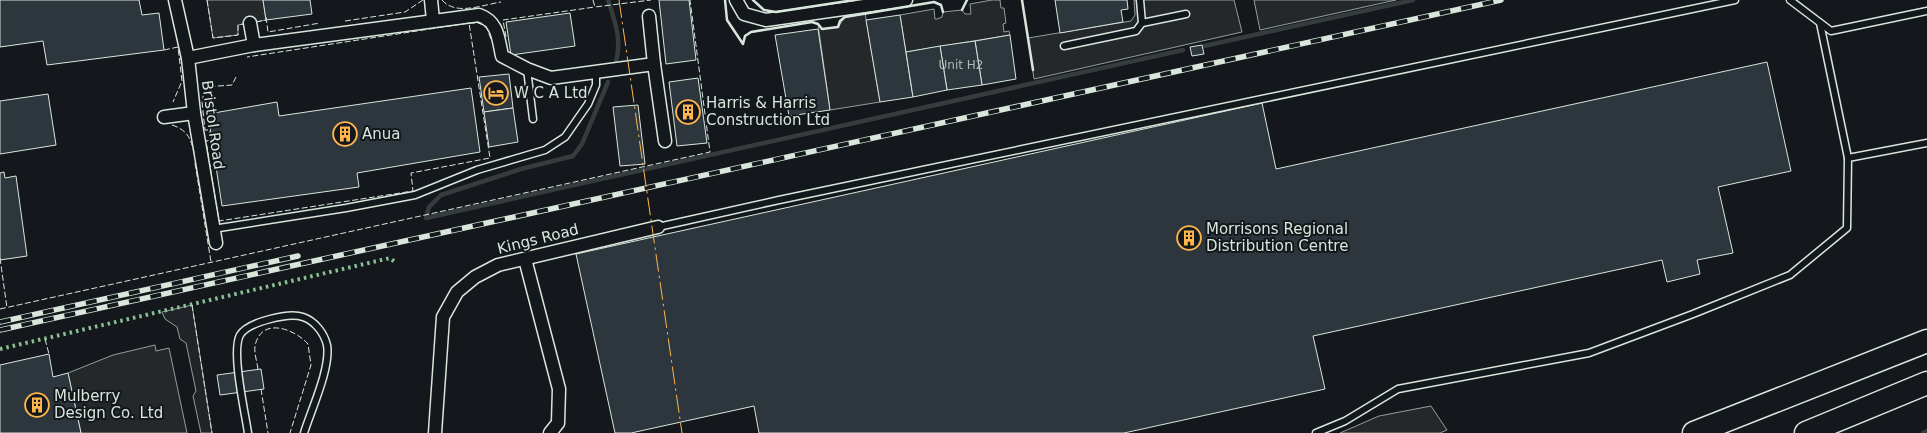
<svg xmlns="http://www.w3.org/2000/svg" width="1927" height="433" viewBox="0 0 1927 433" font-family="'DejaVu Sans',sans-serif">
	<rect width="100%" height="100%" fill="#14181c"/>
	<path fill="#202428" stroke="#939e99" d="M 192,305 L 212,433 L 201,433 L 193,396 L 196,391 L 186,343 L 180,339 L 177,327 L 165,319 L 162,312 Z"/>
	<g fill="#24282b" stroke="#939e99">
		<path d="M 207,0 L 263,0 L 266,20 L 238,25 L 238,35 L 213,38 Z"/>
		<path d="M 992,0 L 1000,0 L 1001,8 L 1004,8 L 1006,23 L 1003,24 L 1004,32 L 1009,31 L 1010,35 L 906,52 L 900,15 L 934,9 L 935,19 L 937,19 L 942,17 L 943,12 L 962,10 L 965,14 L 971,14 L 970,4 Z"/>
		<path d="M 1134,0 L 1234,0 L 1242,32 L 1034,79 L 1028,38 L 1131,21 L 1135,15 Z"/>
		<path d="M 1254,0 L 1396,0 L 1260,30 Z"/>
		<path d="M 865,13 L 880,102 L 830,110 L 818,24 L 822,29 L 838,27 L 845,17 Z"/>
		<path d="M 155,345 L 156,351 L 169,348 L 187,433 L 81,433 L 68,373 L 113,355 Z"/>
		<path d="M 1431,406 L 1447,430 L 1440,433 L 1340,433 L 1379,416 Z"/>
	</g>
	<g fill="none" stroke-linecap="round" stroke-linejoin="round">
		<g stroke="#363b3e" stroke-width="4.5">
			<path d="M 608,0 C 615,21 622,40 616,62"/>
			<path d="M 1204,46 L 1413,0"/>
			<path d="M 608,82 L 582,144 L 573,156 L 521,169 L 441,195 L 429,207 L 426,218 L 1183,50"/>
			<path d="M 1923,433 L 1927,431"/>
		</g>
	</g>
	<g fill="#2c363c" stroke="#d8e6dc">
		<path d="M 0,0 L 139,0 L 142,15 L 159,13 L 164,50 L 47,65 L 43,41 L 0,47 Z"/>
		<path d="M 263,0 L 310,0 L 312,14 L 266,20 Z"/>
		<path d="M 659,0 L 689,0 L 696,60 L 666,64 Z"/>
		<path d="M 1055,0 L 1127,0 L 1128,9 L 1121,10 L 1123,22 L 1060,33 Z"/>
		<path d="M 570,13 L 575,46 L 511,55 L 506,22 Z"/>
		<path d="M 900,15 L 913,97 L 880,102 L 866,20 Z"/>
		<path d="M 818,29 L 830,110 L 789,116 L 775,35 Z"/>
		<path d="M 1010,35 L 1016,79 L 982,85 L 975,41 Z"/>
		<path d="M 975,41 L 982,85 L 947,90 L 940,46 Z"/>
		<path d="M 1202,45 L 1204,54 L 1192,56 L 1190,47 Z"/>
		<path d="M 940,46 L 947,90 L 913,97 L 906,52 Z"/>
		<path d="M 1767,62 L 1791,171 L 1718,187 L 1733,253 L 1697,260 L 1700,274 L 1667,282 L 1662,260 L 1313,336 L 1325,389 L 1124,433 L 759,433 L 754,406 L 631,433 L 615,433 L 576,254 L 1262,103 L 1276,169 Z"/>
		<path d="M 509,74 L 513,108 L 484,112 L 479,77 Z"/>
		<path d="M 698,78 L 707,143 L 677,146 L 669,82 Z"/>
		<path d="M 471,88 L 480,152 L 357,173 L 359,187 L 222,206 L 208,114 L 277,102 L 279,116 Z"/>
		<path d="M 48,94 L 56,145 L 0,154 L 0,101 Z"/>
		<path d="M 638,105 L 645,164 L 620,166 L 613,107 Z"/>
		<path d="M 513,108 L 518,142 L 489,147 L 484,112 Z"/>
		<path d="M 4,172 L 5,178 L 16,176 L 27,256 L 0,260 L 0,173 Z"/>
		<path d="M 49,354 L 53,377 L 68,373 L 81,433 L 0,433 L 0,365 Z"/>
		<path d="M 261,369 L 264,389 L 220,395 L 217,375 Z"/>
	</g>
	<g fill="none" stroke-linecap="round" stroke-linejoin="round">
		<g stroke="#d8e6dc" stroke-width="9">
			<g id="service">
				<path d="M 1790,0 L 1831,31 L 1927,11"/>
				<path d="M 1142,23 L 1186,14"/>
				<path d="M 1820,23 L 1848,158"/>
				<path d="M 1064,46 L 1136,31 L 1142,23 L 1140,0"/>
				<path d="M 527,69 L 533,119"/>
				<path d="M 658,227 L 779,200 L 1735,0"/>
				<path d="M 213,229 L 346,208 L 415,195 L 477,170 L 545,150 L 565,137 L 588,104 L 596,85 L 596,72"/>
				<path d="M 248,433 C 245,412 231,352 240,335 C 248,322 289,312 303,317 C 315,321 324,333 327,345 C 331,368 311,410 304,433"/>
				<path d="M 1316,433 L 1345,421 L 1398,389 L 1589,353 L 1693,314 L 1790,275 L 1847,228 L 1848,158 L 1927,143"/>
			</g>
		</g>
		<g stroke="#d8e6dc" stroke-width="15">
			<g id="minor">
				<path d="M 175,0 L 188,58 L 194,113 L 216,243"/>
				<path d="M 431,0 L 433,20"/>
				<path d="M 736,0 L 744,14 L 766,20 L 906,0"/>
				<path d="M 250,23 L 254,45 L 479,15 C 498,22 498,37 502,56 L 527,69 L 551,78 L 654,64 L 649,16"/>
				<path d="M 188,58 L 254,45"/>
				<path d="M 654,64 L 665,141"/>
				<path d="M 164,117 L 194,113"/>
				<path d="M 525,259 L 559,389 L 558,423 L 550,433"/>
				<path d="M 435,433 L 443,317 L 457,292 L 475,277 L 498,265 L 658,227"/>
			</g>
		</g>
		<g stroke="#d8e6dc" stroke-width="25">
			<g id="motorway">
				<path d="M 1694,433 L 1927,341"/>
				<path d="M 1806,433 L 1927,383"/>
			</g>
		</g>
		<use href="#service" stroke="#14181c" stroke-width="6"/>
		<use href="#minor" stroke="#14181c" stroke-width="12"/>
		<use href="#motorway" stroke="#14181c" stroke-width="22"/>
		<g stroke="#d8e6dc" stroke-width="5.5">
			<g id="rail">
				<path d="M 0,322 L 298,256"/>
				<path d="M 0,330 L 1501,0"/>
			</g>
		</g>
		<use href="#rail" stroke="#14181c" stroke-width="4" stroke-dasharray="11" stroke-linecap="butt"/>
		<path stroke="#8ac095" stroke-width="4" stroke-dasharray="2.5 4" stroke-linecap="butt" d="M 0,349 L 390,258 L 395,262"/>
		<g stroke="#d8e6dc" stroke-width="1" stroke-dasharray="6 2.5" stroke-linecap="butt">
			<path d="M 207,0 L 213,38 L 238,35 L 238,25 L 243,24"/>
			<path d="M 442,0 C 456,16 482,5 501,2"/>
			<path d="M 593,0 L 595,7 L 651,0"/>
			<path d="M 266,17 L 268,32 L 320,23"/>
			<path d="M 345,21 L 405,12 L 423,0"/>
			<path d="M 256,22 L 266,20"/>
			<path d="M 469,23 L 478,23 L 486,26 L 491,39"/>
			<path d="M 506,37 L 503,20 L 595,7"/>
			<path d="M 164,50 L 178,47 L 182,81 L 173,102"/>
			<path d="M 236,77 L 232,85 L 205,87 L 202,102 L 205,130 L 209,130 L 211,140 L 206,141 L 219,221 L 413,191 L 411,173 L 490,158 L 469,23 L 247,57"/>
			<path d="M 172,125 C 187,130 191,138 194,153"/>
			<path d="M 195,163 L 211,262"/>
			<path d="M 0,258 L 7,308"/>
			<path d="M 192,305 L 212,433"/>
			<path d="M 0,309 L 710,152 L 690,0"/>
			<path d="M 45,339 L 49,354"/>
			<path d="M 258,369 C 257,362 254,353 255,346 C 261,316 295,329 308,344 L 311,365 L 290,433"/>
			<path d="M 261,389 L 268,433"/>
		</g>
		<g stroke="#d8e6dc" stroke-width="2.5">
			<path d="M 725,0 L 727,20 L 743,44 L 745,36 L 751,32 L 812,22 L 818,24 L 822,29 L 838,27 L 840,21 L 845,17 L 934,2 L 941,5 L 943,12"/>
			<path d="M 753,0 L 764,10 L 776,12 L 854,0"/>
			<path d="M 1022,0 L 1033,70"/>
			<path d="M 962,10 L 967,0"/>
		</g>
		<path stroke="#ffb74d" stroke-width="1" stroke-dasharray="18 4 2.5 4" stroke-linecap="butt" d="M 619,0 L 682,433"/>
	</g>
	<defs>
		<g id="hotel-ring" transform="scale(1.25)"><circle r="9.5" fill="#14181c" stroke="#ffb74d" stroke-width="1.5"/><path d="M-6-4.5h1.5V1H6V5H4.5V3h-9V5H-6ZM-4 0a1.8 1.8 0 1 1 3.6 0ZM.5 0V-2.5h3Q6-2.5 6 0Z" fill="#ffb74d"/></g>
		<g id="building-ring" transform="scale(1.25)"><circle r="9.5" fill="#14181c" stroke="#ffb74d" stroke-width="1.5"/><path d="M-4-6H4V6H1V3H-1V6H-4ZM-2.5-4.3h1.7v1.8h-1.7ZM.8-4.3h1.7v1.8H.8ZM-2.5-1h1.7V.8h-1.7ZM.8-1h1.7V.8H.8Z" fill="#ffb74d"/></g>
	</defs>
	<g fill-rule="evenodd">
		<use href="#hotel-ring" x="496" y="93"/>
		<use href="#building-ring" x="688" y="112"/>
		<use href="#building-ring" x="345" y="134"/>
		<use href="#building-ring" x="1189" y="238"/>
		<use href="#building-ring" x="37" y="405"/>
	</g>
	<g text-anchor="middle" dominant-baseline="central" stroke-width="4" stroke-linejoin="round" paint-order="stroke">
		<g font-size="12" fill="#adbab4">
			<text x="961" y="65">Unit H2</text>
		</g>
		<g font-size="15" fill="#d8e6dc" stroke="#14181c" text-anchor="start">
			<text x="514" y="93">W C A Ltd</text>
			<text x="706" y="103">Harris &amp; Harris<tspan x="706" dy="17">Construction Ltd</tspan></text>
			<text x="362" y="134">Anua</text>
			<text x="1206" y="229">Morrisons Regional<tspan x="1206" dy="17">Distribution Centre</tspan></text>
			<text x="54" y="396">Mulberry<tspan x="54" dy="17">Design Co. Ltd</tspan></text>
		</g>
		<g font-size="15" fill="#d8e6dc" stroke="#14181c">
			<text transform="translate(213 125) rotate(82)">Bristol Road</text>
			<text transform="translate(538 239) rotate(-14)">Kings Road</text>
		</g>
	</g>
</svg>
